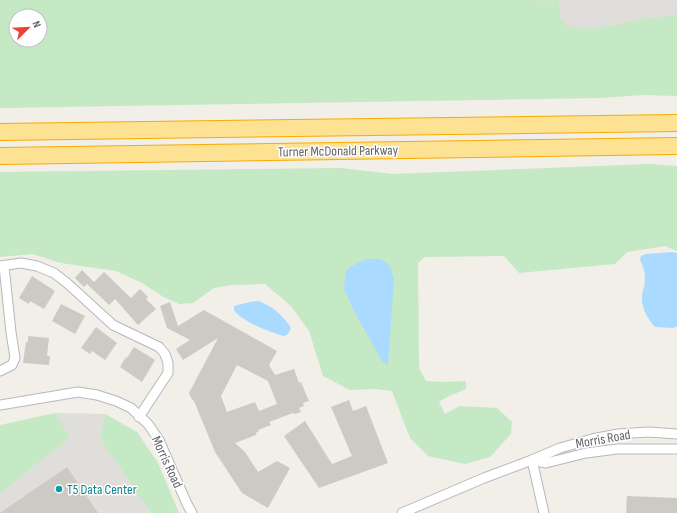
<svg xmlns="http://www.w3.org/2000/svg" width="677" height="513" viewBox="0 0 677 513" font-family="'Sofia Sans Condensed',sans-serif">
	<rect width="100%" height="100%" fill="#f1efe8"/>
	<g fill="#e0deda">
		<path d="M 527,0 L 677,0 L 677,88 L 529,99 Z"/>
		<path d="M 55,413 L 105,414 L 100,439 L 151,513 L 0,513 L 0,494 L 70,437 Z"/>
	</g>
	<g fill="#c5e8c5" fill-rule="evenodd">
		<path d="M 0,0 L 537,0 L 537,1 L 559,0 L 560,18 L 568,27 L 593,29 L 645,19 L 677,15 L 677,96 L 642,95 L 600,98 L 0,108 ZM 16,16 L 40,16 L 40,40 L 16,40 Z"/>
		<path d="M 649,164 L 677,166 L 677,251 L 665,246 L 627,252 L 615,264 L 519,273 L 504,256 L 425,257 L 418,263 L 419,368 L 426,381 L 443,382 L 466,381 L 466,389 L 447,397 L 439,402 L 445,414 L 460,406 L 497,408 L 512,422 L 511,434 L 490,457 L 465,464 L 428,456 L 410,438 L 392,391 L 375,389 L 350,390 L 323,376 L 309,331 L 291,306 L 265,284 L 231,285 L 214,288 L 193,303 L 179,304 L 162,296 L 142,283 L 116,271 L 61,263 L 32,254 L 0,257 L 0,172 L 341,168 L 392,174 Z"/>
		<path d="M 55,413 L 70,437 L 0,494 L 0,425 Z"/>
		<path d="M 105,414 L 137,432 L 158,463 L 179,513 L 151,513 L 100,439 Z"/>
	</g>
	<g fill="#aadaff">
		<path d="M 673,252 L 677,253 L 677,326 L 673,328 L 655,327 C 648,319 641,308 642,296 C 642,293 643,290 644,287 C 646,276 645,269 640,260 L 641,256 L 646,254 Z"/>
		<path d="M 368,259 L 381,259 L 390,266 L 394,279 L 388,365 L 382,361 L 355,313 L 344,289 L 346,271 L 355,264 Z"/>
		<path d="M 258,301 C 272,306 283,315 291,328 L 288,334 L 284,336 C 270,332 242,322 234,310 L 234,306 L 250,302 Z"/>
	</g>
	<g fill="#cccac5" fill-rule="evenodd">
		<path d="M 82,270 L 94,282 L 104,272 L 131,298 L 140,289 L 148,297 L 146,299 L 156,309 L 138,325 L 115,299 L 109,305 L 87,284 L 84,287 L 75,278 Z"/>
		<path d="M 32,276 L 55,291 L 44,309 L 30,301 L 29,304 L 19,298 Z"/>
		<path d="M 170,302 L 178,326 L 204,310 L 277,351 L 269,365 L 275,375 L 294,369 L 299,383 L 301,382 L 309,401 L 303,403 L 304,406 L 299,408 L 301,412 L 295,414 L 293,413 L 269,422 L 271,425 L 258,430 L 259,431 L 256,433 L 256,435 L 235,443 L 245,452 L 258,472 L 277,461 L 290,468 L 268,508 L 242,493 L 215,452 L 194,401 L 191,398 L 189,393 L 218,338 L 183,360 L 176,349 L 190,340 L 167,328 L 160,306 ZM 237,365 L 268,381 L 277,404 L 259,411 L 255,402 L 227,412 L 221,396 Z"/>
		<path d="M 61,304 L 85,316 L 75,334 L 52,321 Z"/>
		<path d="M 96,327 L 117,343 L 105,360 L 92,351 L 90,354 L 81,348 Z"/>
		<path d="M 28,336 L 49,338 L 47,356 L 50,356 L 49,365 L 23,363 L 26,342 L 28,342 Z"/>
		<path d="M 134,347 L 155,360 L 142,382 L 120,367 L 126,357 L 127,358 Z"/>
		<path d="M 349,400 L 353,411 L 366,406 L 388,463 L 319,488 L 284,436 L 305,421 L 332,464 L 352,456 L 331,407 Z"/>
		<path d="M 67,467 L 98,513 L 0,513 Z"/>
		<path d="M 627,496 L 677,498 L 677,513 L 626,513 Z"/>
	</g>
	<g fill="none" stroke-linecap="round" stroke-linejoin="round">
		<g stroke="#b5b8bc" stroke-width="11">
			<g id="street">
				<path d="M 0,266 L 21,263 L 37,266 L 54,273 L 67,283 L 113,325 L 159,347 L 165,354 L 168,363 L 168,373 L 139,417"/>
				<path d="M 0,371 L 12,365 L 15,358 L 11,332 L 4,266"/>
				<path d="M 0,405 L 78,392 L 97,395 L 116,401 L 131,408 L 148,424 L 159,440 L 187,504 L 192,513"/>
				<path d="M 532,460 L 546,463 L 586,453 L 617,449 L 677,449"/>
				<path d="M 532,460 L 544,513"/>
				<path d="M 402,513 L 484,478 L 532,460 L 560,448 L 592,439 L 618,434 L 649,432 L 677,434"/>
			</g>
		</g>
		<g stroke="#f9ab00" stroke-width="18">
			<g id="highway">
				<path d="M 0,132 L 677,123"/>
				<path d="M 0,156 L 677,146"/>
			</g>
		</g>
		<use href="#street" stroke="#fff" stroke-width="9"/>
		<use href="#highway" stroke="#fde293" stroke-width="16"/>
	</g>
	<circle fill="#0f9aa8" stroke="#fff" stroke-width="1.5" cx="59" cy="489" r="4"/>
	<g text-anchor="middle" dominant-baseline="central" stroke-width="3" stroke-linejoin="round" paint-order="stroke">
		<g font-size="14" fill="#5f6368" stroke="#fff">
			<text transform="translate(338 151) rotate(-1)">Turner McDonald Parkway</text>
			<text transform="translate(603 439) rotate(-10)">Morris Road</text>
			<text transform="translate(167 462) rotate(65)">Morris Road</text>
		</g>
		<g font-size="14" fill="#0d838f" stroke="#fff" text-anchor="start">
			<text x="67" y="489">T5 Data Center</text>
		</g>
	</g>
	<g transform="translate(28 28) rotate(66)"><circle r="19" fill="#ffffff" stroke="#bfc1c3"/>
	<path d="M0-3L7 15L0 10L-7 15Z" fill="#ea4335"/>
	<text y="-6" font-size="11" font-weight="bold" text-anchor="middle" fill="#5f6368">N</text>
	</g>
</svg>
